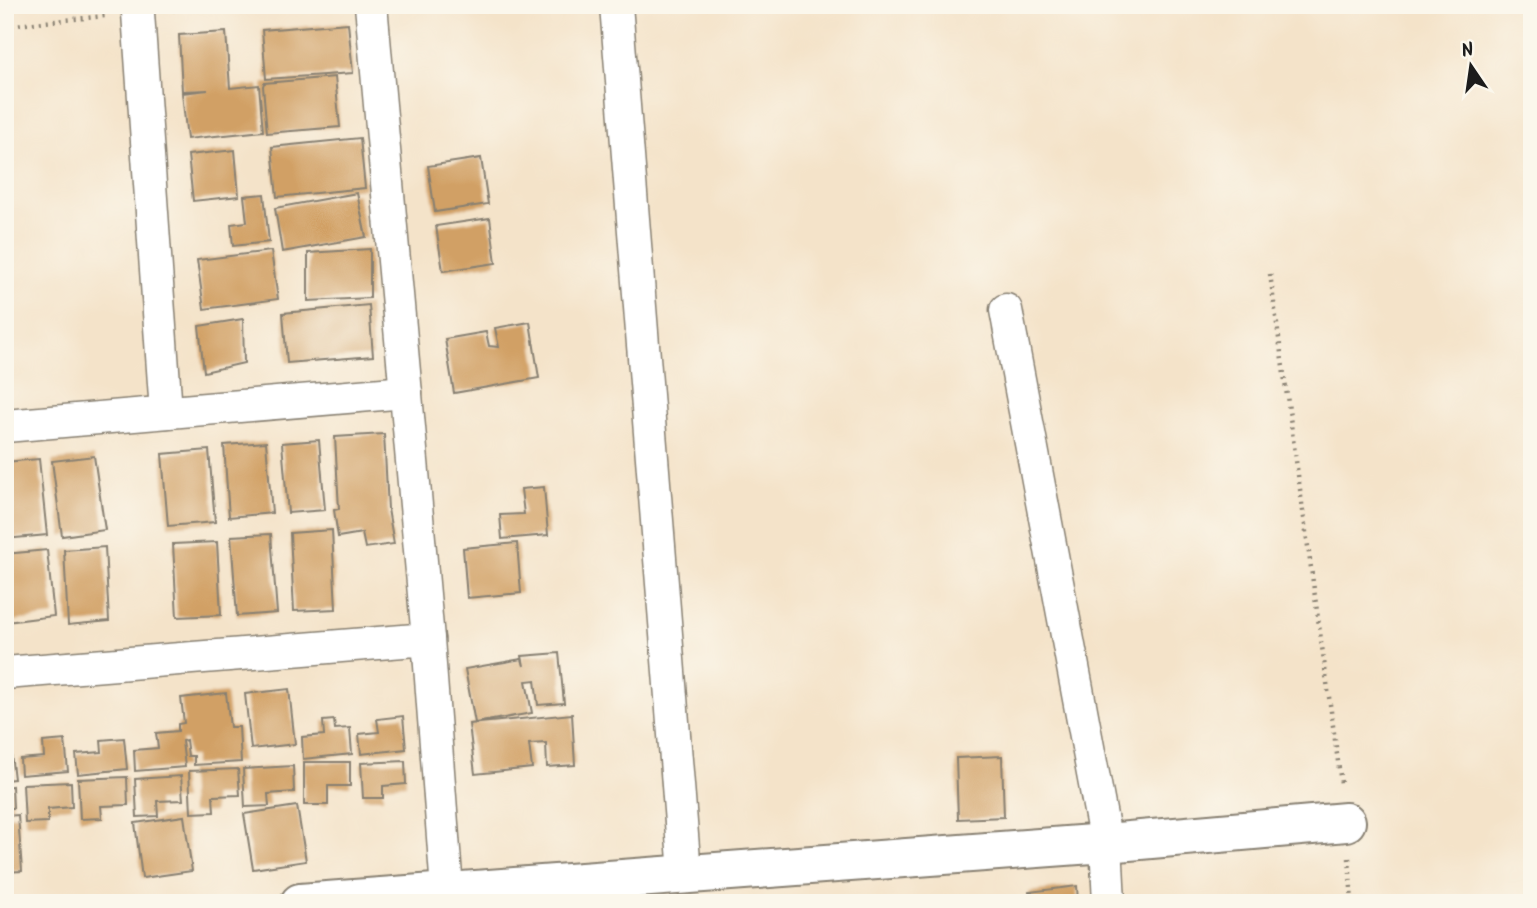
<svg xmlns="http://www.w3.org/2000/svg" width="1537" height="908" viewBox="0 0 1537 908" font-family="Kalam,sans-serif">
	<rect width="100%" height="100%" fill="#fbf7ec"/>
	<filter id="ink" filterUnits="userSpaceOnUse"><feTurbulence type="fractalNoise" baseFrequency=".0143" numOctaves="2"/><feDisplacementMap in="SourceGraphic" scale="14" xChannelSelector="R" yChannelSelector="G"/><feConvolveMatrix kernelMatrix="1 2 1 2 8 2 1 2 1" color-interpolation-filters="sRGB"/></filter>
	<filter id="wash" filterUnits="userSpaceOnUse"><feTurbulence type="fractalNoise" baseFrequency=".00686" numOctaves="4" result="noise"/><feDisplacementMap in="SourceGraphic" scale="28" xChannelSelector="R" yChannelSelector="G"/><feGaussianBlur stdDeviation="1.57" result="paint"/><feColorMatrix in="noise" values="0 0 0 0 0 0 0 0 0 0 0 0 0 0 0 0 0 1.4 0 .05"/><feComposite in="paint" operator="in"/></filter>
	<g filter="url(#wash)">
		<rect width="100%" height="100%" fill="#f4e3c9"/>
		<g id="blocks">
			<g fill="#d1a065">
				<path d="M 348,23 L 353,73 L 266,79 L 262,30 Z"/>
				<path d="M 226,32 L 230,88 L 259,85 L 263,131 L 187,139 L 182,93 L 208,90 L 182,91 L 179,35 Z"/>
				<path d="M 335,77 L 340,127 L 267,133 L 263,86 L 264,83 Z"/>
				<path d="M 360,138 L 365,188 L 277,197 L 272,147 Z"/>
				<path d="M 235,150 L 239,196 L 193,201 L 188,155 Z"/>
				<path d="M 481,158 L 488,204 L 435,212 L 428,166 Z"/>
				<path d="M 357,193 L 366,237 L 282,252 L 275,208 Z"/>
				<path d="M 264,194 L 269,242 L 233,246 L 231,224 L 247,222 L 244,196 Z"/>
				<path d="M 490,218 L 496,263 L 443,271 L 436,226 Z"/>
				<path d="M 370,249 L 370,298 L 308,301 L 308,253 Z"/>
				<path d="M 271,251 L 278,299 L 204,309 L 197,260 Z"/>
				<path d="M 369,305 L 373,356 L 287,363 L 283,313 Z"/>
				<path d="M 243,319 L 244,363 L 204,372 L 199,326 Z"/>
				<path d="M 530,322 L 539,378 L 454,393 L 445,339 L 486,332 L 489,346 L 499,347 L 495,328 Z"/>
				<path d="M 384,434 L 388,509 L 394,544 L 365,548 L 362,533 L 338,537 L 334,510 L 339,509 L 335,437 Z"/>
				<path d="M 319,440 L 325,510 L 288,513 L 282,443 Z"/>
				<path d="M 266,442 L 272,513 L 229,517 L 224,445 Z"/>
				<path d="M 209,450 L 215,522 L 168,526 L 162,454 Z"/>
				<path d="M 94,456 L 105,530 L 62,536 L 52,461 Z"/>
				<path d="M 39,459 L 47,535 L 5,539 L 5,462 Z"/>
				<path d="M 544,487 L 548,535 L 502,539 L 500,515 L 524,514 L 521,489 Z"/>
				<path d="M 332,530 L 336,609 L 294,611 L 290,533 Z"/>
				<path d="M 271,534 L 277,613 L 237,616 L 231,536 Z"/>
				<path d="M 217,542 L 221,615 L 177,617 L 173,544 Z"/>
				<path d="M 517,543 L 521,593 L 467,598 L 463,548 Z"/>
				<path d="M 105,547 L 109,621 L 68,625 L 64,550 Z"/>
				<path d="M 47,550 L 54,616 L 6,622 L 5,554 Z"/>
				<path d="M 559,653 L 564,703 L 538,705 L 535,680 L 526,681 L 532,713 L 475,723 L 465,669 L 522,659 L 524,666 L 522,656 Z"/>
				<path d="M 289,689 L 295,744 L 251,749 L 245,694 Z"/>
				<path d="M 226,693 L 230,727 L 239,727 L 241,762 L 194,765 L 194,756 L 188,756 L 186,740 L 182,741 L 185,767 L 135,771 L 134,750 L 158,748 L 156,733 L 178,731 L 178,724 L 184,723 L 181,698 Z"/>
				<path d="M 572,714 L 575,765 L 547,767 L 546,743 L 529,744 L 532,768 L 475,774 L 469,724 Z"/>
				<path d="M 403,716 L 406,749 L 361,754 L 359,734 L 379,732 L 377,719 Z"/>
				<path d="M 334,720 L 335,729 L 350,728 L 352,754 L 303,759 L 302,737 L 324,735 L 323,721 Z"/>
				<path d="M 124,738 L 127,769 L 78,774 L 76,754 L 102,752 L 101,740 Z"/>
				<path d="M 65,740 L 68,771 L 21,775 L 20,759 L 44,757 L 43,742 Z"/>
				<path d="M 5,745 L 10,745 L 14,779 L 5,780 Z"/>
				<path d="M 1002,756 L 1004,817 L 958,819 L 956,758 Z"/>
				<path d="M 405,761 L 406,784 L 383,786 L 383,798 L 363,798 L 361,763 Z"/>
				<path d="M 304,762 L 350,762 L 350,786 L 328,786 L 328,805 L 304,805 Z"/>
				<path d="M 293,766 L 294,792 L 268,794 L 269,806 L 245,807 L 243,769 Z"/>
				<path d="M 238,769 L 240,795 L 213,796 L 214,812 L 191,813 L 189,771 Z"/>
				<path d="M 181,776 L 183,800 L 157,801 L 158,816 L 137,817 L 135,779 Z"/>
				<path d="M 127,777 L 128,805 L 101,806 L 102,818 L 80,819 L 78,779 Z"/>
				<path d="M 71,782 L 72,807 L 48,809 L 48,822 L 25,823 L 23,784 Z"/>
				<path d="M 12,786 L 13,808 L 5,808 L 5,787 Z"/>
				<path d="M 297,806 L 306,861 L 253,869 L 244,814 Z"/>
				<path d="M 18,815 L 22,871 L 5,872 L 5,816 Z"/>
				<path d="M 184,816 L 192,871 L 142,878 L 135,823 Z"/>
				<path d="M 1077,886 L 1078,903 L 1030,903 L 1029,892 Z"/>
				<path d="M 973,898 L 974,903 L 928,903 L 928,900 Z"/>
			</g>
		</g>
	</g>
	<g filter="url(#ink)">
		<use href="#blocks" fill-opacity="0" stroke="#888072" stroke-width="2"/>
		<g fill="none" stroke-linecap="round" stroke-linejoin="round">
			<g stroke="#888072" stroke-width="35">
				<g id="minor">
					<path d="M 371,5 L 428,639"/>
					<path d="M 616,5 L 685,873"/>
					<path d="M 138,13 L 166,412"/>
					<path d="M 1006,310 L 1106,843 L 1109,903"/>
					<path d="M 5,426 L 406,392"/>
					<path d="M 5,673 L 428,639 L 448,903"/>
				</g>
			</g>
			<g stroke="#888072" stroke-width="42">
				<path id="tertiary" d="M 300,903 L 1106,843 L 1346,822"/>
			</g>
			<g stroke="#888072" stroke-width="4.5" stroke-dasharray="2 5" stroke-linecap="butt">
				<path d="M 173,10 L 224,5"/>
				<path d="M 5,26 L 105,16"/>
				<path d="M 1270,274 L 1341,783"/>
				<path d="M 1349,858 L 1352,903"/>
			</g>
			<use href="#minor" stroke="#fff" stroke-width="32"/>
			<use href="#tertiary" stroke="#fff" stroke-width="38"/>
		</g>
	</g>
	<rect width="1537" height="908" fill="none" stroke="#fbf7ec" stroke-width="28"/>
	<g transform="translate(1471 66) rotate(347)" stroke="#fbf7ec" stroke-width="5" paint-order="stroke">
	<path d="M0-5L12 26L0 18L-12 26Z" fill="#1c1c1c"/>
	<text y="-10" font-size="19" font-weight="bold" text-anchor="middle" fill="#1c1c1c">N</text>
	</g>
</svg>
